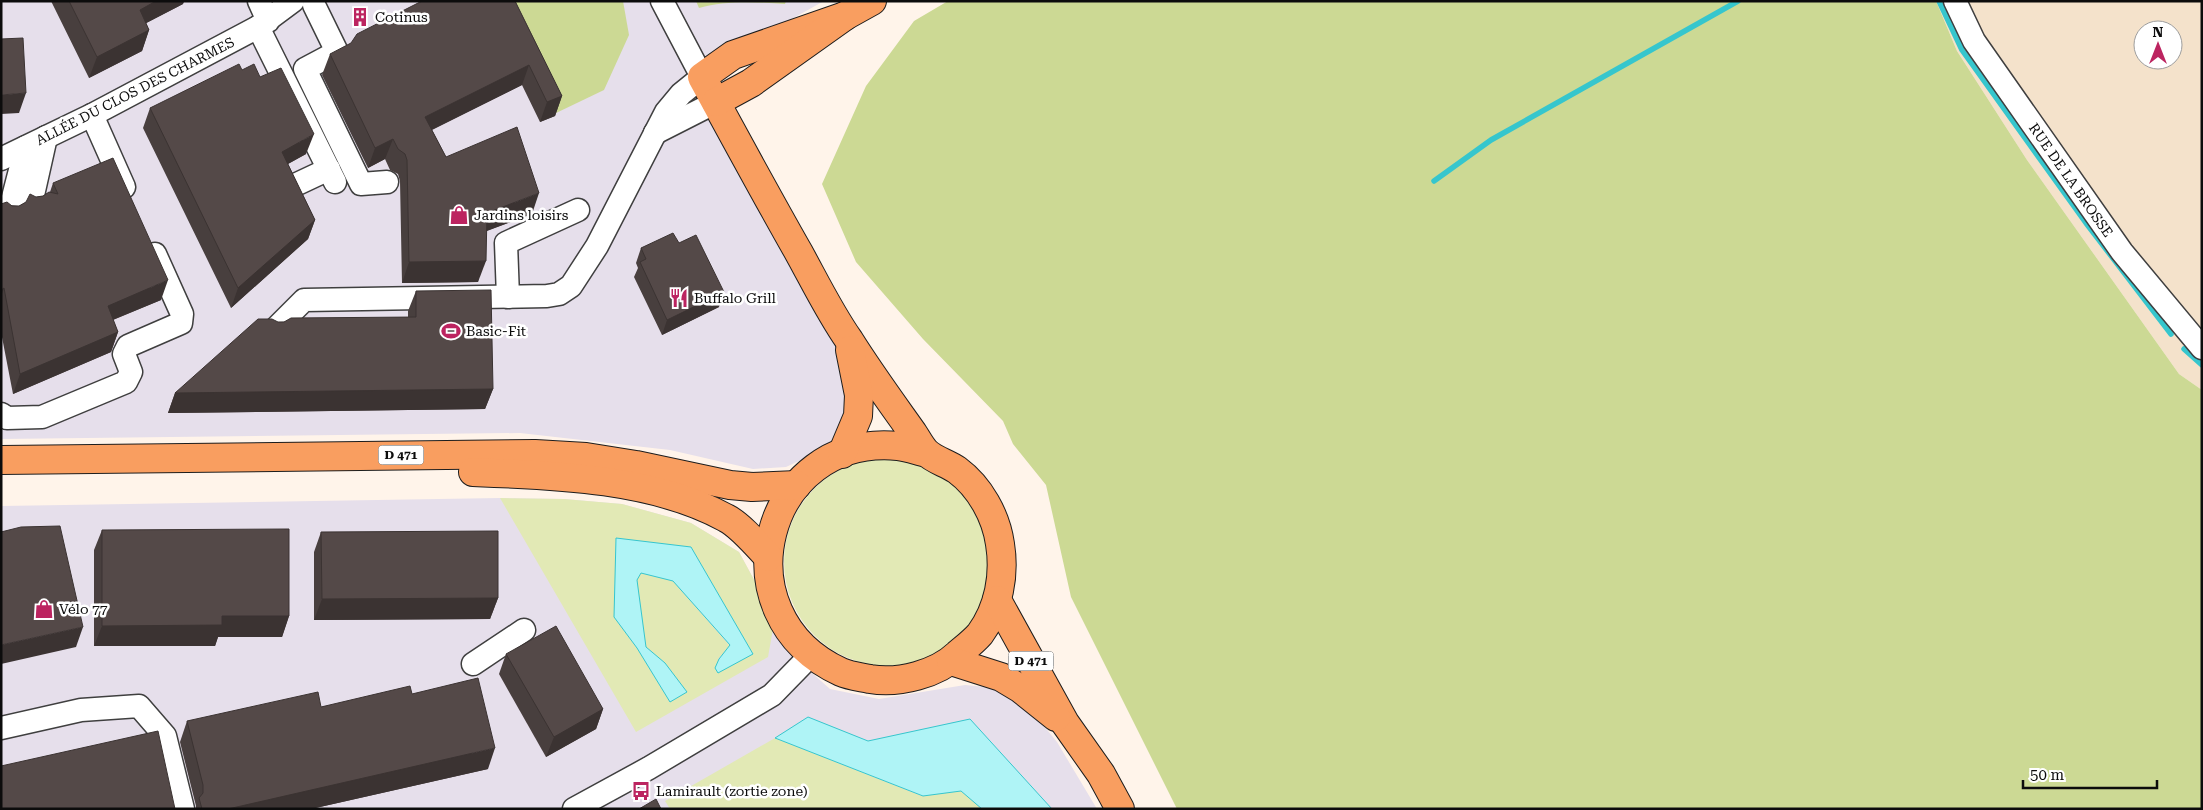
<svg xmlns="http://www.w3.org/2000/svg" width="2203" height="810" viewBox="0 0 2203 810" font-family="'Roboto Serif',serif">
	<rect width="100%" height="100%" fill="#fff4ea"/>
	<g fill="#e6dfeb">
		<path d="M 1,1 L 824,1 L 689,76 L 835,334 L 856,391 L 839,442 L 786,467 L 753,469 L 670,450 L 520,433 L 1,439 Z"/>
		<path d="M 500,498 L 564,499 L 622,504 L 691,523 L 739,552 L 758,587 L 773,629 L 803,665 L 830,689 L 879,699 L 965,685 L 1006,689 L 1030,709 L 1057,742 L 1097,809 L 1,809 L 1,506 Z"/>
	</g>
	<path fill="#f4e2cb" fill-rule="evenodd" d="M 1936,1 L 2202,1 L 2202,390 L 2179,374 L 2027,160 L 1957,51 ZM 2143,30 L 2173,30 L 2173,60 L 2143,60 Z"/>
	<g fill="#e2e9b5" fill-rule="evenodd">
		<circle cx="888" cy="562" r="104"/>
		<path d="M 500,498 L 564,499 L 622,504 L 691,523 L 739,552 L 758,587 L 773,629 L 768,657 L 636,732 ZM 616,538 L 691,547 L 753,654 L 718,659 L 730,646 L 673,581 L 641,573 L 636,580 L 646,647 L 665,663 L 687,692 L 670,702 L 637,648 L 614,617 Z"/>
		<path d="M 775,738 L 922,796 L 961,791 L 982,809 L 670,809 L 665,801 Z"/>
	</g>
	<g fill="#ccd994">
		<path d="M 497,1 L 623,1 L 629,35 L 604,90 L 554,114 Z"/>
		<path d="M 696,1 L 786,1 L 785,4 C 756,2 727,0 699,8 Z"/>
		<path d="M 948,1 L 1936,1 L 1957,51 L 2027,160 L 2179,374 L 2202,390 L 2202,809 L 1177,809 L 1071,597 L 1046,485 L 1013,444 L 1003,421 L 923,339 L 856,262 L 822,184 L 866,86 L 914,21 Z"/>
	</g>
	<g fill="#aff4f6" stroke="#36c6cd">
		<path d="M 616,538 L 691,547 L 753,654 L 718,673 L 715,668 L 719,659 L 730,645 L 673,581 L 641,573 L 637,580 L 646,647 L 665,663 L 687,692 L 670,702 L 637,648 L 614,617 Z"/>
		<path d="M 808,717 L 868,741 L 970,719 L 1052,809 L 982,809 L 961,791 L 923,796 L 775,738 Z"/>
	</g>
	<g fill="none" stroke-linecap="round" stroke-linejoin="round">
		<g stroke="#36c6cd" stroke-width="5.5">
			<path d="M 1939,1 L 1962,50 L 2086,223 L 2171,334"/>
			<path d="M 1434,181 L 1491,140 L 1738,1"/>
			<path d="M 2184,349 L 2202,365"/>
		</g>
		<g stroke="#3f3f3f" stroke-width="25">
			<g id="minor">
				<path d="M 259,1 L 268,21"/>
				<path d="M 1955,1 L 1974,41 L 2122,252 L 2202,348"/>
				<path d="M 314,5 L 337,52 L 305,69 L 361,184 L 387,182"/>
				<path d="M 258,27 L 335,182"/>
				<path d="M 92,115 L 124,187"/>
				<path d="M 655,133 L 716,102"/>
				<path d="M 1,159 L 92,115 L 258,27 L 293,1"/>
				<path d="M 295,185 L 329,169"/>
				<path d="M 31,204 L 46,137"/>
				<path d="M 9,213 L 26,147"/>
				<path d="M 508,297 L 506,243 L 578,210"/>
				<path d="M 274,330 L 304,300 L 547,296 L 559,294 L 571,286 L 597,246 L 666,112 L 681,94 L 702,77 L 662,1"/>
				<path d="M 1,414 L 7,418 L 42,417 L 126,382 L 131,372 L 124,354 L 128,346 L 181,323 L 182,314 L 155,254"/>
				<path d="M 473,664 L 524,630"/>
				<path d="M 1,728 L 81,710 L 139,706 L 165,736 L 183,809"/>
				<path d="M 574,809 L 649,768 L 772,695 L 811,655"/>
			</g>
		</g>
		<g stroke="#1d1d1d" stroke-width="30">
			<g id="major">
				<path d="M 845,16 L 733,55 L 702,77 C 734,136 766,195 799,253 C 815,282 830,313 849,340 C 869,372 891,402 913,433 C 917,439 921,447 926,452 C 934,460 947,463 957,470 C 980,487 996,516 1000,544 C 1005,575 999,608 980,634 C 974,641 965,648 958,654 C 937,674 899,684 870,679 C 861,677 850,676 841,672 C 716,615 764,433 898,446 C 908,447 918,451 927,453"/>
				<path d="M 716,102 L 751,83 L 845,16 L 872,1"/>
				<path d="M 842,454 L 858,416 L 859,395 L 850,350"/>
				<path d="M 1,460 L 535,454 L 586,457 L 636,465 L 730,485 L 752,487 L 797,485"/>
				<path d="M 473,472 C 553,475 654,478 726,518 C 740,525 757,545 768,557"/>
				<path d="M 997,600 L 1065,723 L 1101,774 L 1120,809"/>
				<path d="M 951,661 L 1001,677 L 1021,689 L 1056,717"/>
			</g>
		</g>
		<use href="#minor" stroke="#fff" stroke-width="22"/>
		<use href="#major" stroke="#f99e60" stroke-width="28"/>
	</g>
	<g fill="#483f3e">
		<path d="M 51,1 L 184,1 L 183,4 L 146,23 L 149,30 L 142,51 L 89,78 Z"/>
		<path d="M 515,1 L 562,96 L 555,116 L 540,122 L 522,85 L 432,130 L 446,157 L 532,214 L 486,231 L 478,282 L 402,283 L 400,181 L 398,174 L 390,170 L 385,159 L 368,168 L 322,75 L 330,54 Z"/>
		<path d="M 242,70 L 260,77 L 306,154 L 288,164 L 315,220 L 308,239 L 231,308 L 143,128 L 150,108 Z"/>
		<path d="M 53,183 L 161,300 L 113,320 L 118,332 L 111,352 L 13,394 L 1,332 L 1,204 L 19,206 L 36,197 L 43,196 L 50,192 Z"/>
		<path d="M 679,243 L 719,307 L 662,335 L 634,277 L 638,268 L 636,263 L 641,248 Z"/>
		<path d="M 416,291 L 493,389 L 485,409 L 168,413 L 175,393 L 278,322 L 408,317 L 408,311 Z"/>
		<path d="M 102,530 L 289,616 L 282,637 L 218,637 L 215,646 L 94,646 L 94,550 Z"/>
		<path d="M 321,532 L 498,598 L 490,619 L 314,620 L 314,552 Z"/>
		<path d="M 506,654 L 603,709 L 596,729 L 546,757 L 499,674 Z"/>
		<path d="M 412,694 L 488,769 L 311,809 L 196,809 L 196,806 L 180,742 L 187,721 L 321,707 Z"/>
	</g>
	<g fill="#3b3332">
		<path d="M 156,1 L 184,1 L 183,4 L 133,30 L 140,10 Z"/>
		<path d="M 149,30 L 142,51 L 89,78 L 97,57 Z"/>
		<path d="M 529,65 L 522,85 L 417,137 L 425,117 Z"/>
		<path d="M 26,93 L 19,113 L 1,114 L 1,95 Z"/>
		<path d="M 562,96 L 555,116 L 540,122 L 547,102 Z"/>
		<path d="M 314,134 L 306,154 L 275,171 L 282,152 Z"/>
		<path d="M 393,139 L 385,159 L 368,168 L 375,148 Z"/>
		<path d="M 539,193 L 532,214 L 479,234 L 487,213 Z"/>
		<path d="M 315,220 L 308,239 L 231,308 L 238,288 Z"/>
		<path d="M 486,261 L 478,282 L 402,283 L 409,262 Z"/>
		<path d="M 168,280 L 161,300 L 100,325 L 108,306 Z"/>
		<path d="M 4,288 L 1,296 L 1,290 Z"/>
		<path d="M 724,292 L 719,307 L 662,335 L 667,320 Z"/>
		<path d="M 118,332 L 111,352 L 13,394 L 20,374 Z"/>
		<path d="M 493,389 L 485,409 L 168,413 L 175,393 Z"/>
		<path d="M 498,598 L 490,619 L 314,620 L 322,599 Z"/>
		<path d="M 222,616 L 289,616 L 282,637 L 218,637 L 215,646 L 94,646 L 102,626 Z"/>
		<path d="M 83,627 L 76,647 L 1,664 L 1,645 Z"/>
		<path d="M 603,709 L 596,729 L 546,757 L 554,737 Z"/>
		<path d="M 495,748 L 488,769 L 311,809 L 228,809 Z"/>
	</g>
	<g fill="#544948" stroke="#3b3332">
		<path d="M 69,1 L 156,1 L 140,10 L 149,30 L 97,57 Z"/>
		<path d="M 422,1 L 515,1 L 562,96 L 547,102 L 529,65 L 425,117 L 446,157 L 517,127 L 539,193 L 487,213 L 486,261 L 409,262 L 407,160 L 405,154 L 398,149 L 393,139 L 375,148 L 330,54 L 351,43 L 357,34 Z"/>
		<path d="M 23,38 L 26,93 L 1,95 L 1,39 Z"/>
		<path d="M 239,64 L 242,70 L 254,64 L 260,77 L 281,68 L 314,134 L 282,152 L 315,220 L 238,288 L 150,108 Z"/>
		<path d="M 113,158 L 168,280 L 108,306 L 118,332 L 20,374 L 4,288 L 1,290 L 1,204 L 7,202 L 12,206 L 19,206 L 26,202 L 30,194 L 36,197 L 43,196 L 49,192 L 58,194 L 53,183 Z"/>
		<path d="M 673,233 L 679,243 L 696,235 L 724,292 L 667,320 L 640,262 L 646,259 L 641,248 Z"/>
		<path d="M 491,290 L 493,389 L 175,393 L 258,319 L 272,319 L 278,322 L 284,322 L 291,318 L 416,317 L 416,291 Z"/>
		<path d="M 60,526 L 83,627 L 1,645 L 1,532 L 21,527 Z"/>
		<path d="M 289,529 L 289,616 L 222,616 L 222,625 L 102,626 L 102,530 Z"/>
		<path d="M 498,531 L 498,598 L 322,599 L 321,532 Z"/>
		<path d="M 556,626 L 603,709 L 554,737 L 506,654 Z"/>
		<path d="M 478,678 L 495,748 L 228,809 L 202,809 L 199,798 L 203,793 L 203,785 L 187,721 L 318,692 L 321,707 L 410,686 L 412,694 Z"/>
		<path d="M 158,731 L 175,809 L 1,809 L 1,766 Z"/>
		<path d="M 656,799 L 661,809 L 639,809 Z"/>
	</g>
	<defs>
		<g id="building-bare" transform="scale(1.5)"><path d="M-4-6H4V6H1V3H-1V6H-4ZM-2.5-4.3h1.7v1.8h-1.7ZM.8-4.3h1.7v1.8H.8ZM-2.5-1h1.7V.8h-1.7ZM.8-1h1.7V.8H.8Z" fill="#bc2460" stroke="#fff" stroke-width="2.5" paint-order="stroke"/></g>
		<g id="shop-bare" transform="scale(1.5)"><path d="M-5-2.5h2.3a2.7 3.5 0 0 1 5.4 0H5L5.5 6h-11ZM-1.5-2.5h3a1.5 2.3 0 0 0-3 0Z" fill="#bc2460" stroke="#fff" stroke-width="2.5" paint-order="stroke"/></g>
		<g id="restaurant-bare" transform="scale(1.5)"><path d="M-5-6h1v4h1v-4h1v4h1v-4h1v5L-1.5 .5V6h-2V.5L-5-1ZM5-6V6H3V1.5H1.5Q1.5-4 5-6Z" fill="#bc2460" stroke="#fff" stroke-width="2.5" paint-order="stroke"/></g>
		<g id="stadium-bare" transform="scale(1.5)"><path d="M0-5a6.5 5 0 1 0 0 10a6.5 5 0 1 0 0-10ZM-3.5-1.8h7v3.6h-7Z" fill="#bc2460" stroke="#fff" stroke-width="2.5" paint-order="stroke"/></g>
		<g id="bus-bare" transform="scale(1.5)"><path d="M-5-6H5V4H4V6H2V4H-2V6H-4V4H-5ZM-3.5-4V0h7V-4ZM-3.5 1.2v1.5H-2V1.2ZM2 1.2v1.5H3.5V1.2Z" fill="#bc2460" stroke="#fff" stroke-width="2.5" paint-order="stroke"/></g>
	</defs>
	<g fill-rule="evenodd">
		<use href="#building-bare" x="360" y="17"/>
		<use href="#shop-bare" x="459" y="215"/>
		<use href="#restaurant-bare" x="679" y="298"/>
		<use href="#stadium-bare" x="451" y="331"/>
		<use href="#shop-bare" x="44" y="609"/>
		<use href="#bus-bare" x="641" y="791"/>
	</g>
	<g text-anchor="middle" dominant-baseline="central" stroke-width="5" stroke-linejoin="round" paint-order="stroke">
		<g fill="#fff" stroke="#555" stroke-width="1">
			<rect x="378.5" y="445.5" width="45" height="19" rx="4"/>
			<rect x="1008.5" y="651.5" width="45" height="19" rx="4"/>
		</g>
		<g font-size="12" font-weight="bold" fill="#0c0c0c">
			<text x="401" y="455">D 471</text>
			<text x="1031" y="661">D 471</text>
		</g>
		<g font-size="14" fill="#0c0c0c" stroke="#fff" text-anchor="start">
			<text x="375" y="17">Cotinus</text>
			<text x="474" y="215">Jardins loisirs</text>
			<text x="694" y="298">Buffalo Grill</text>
			<text x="466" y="331">Basic-Fit</text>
			<text x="59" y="609">Vélo 77</text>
			<text x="656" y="791">Lamirault (zortie zone)</text>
		</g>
		<g font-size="14" fill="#0c0c0c" stroke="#fff">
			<text transform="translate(135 91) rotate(-27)">ALLÉE DU CLOS DES CHARMES</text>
			<text transform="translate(2071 180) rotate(55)">RUE DE LA BROSSE</text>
		</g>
	</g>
	<rect width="2203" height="810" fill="none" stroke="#0c0c0c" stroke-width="5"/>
	<g transform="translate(2158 45)"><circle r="24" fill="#ffffff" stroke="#9e9e9e"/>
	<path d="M0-4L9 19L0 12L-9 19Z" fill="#bc2460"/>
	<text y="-8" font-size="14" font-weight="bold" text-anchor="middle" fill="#0c0c0c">N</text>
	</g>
	<path d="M2023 780v8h134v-8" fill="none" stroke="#0c0c0c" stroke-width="2.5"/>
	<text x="2030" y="780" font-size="15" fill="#0c0c0c" stroke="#ffffff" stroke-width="4" paint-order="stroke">50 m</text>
</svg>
